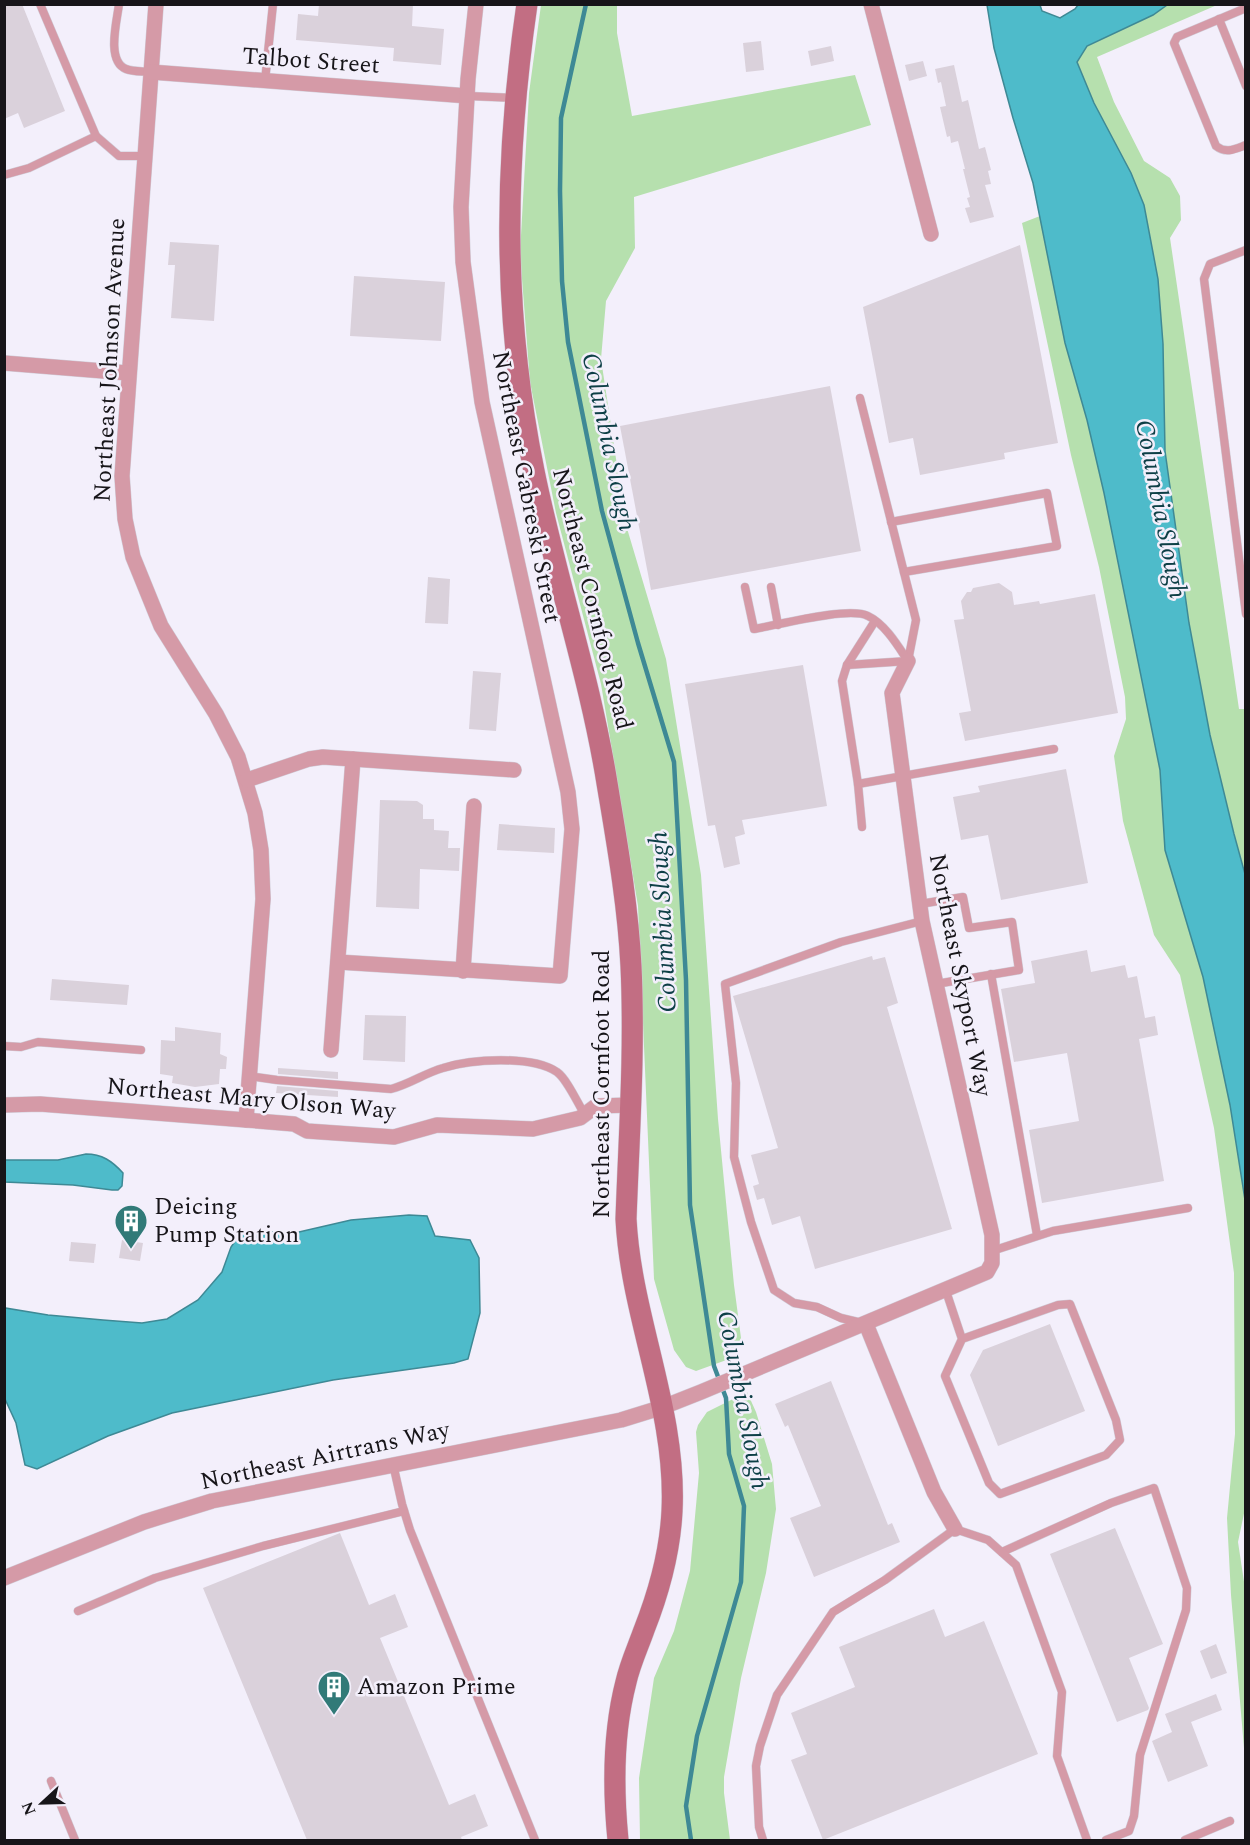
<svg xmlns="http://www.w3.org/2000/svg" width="1250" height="1845" viewBox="0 0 1250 1845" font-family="Spectral,serif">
	<rect width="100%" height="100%" fill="#f3effb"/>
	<g fill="#b6e0ae">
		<path d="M 541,5 L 617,5 L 617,33 L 632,116 L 855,75 L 871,125 L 634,197 L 635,248 L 606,301 L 601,359 L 626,525 L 666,659 L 701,875 L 718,1119 L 734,1285 L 741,1338 L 732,1358 L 696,1371 L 686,1367 L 674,1350 L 654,1279 L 638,906 L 601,684 L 556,513 L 530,382 L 520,253 L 529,93 Z"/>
		<path d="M 1167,5 L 1217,5 L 1097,57 L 1114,102 L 1144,161 L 1170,178 L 1180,196 L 1181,220 L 1170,238 L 1239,709 L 1245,709 L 1245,874 L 1234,834 L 1210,735 L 1189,623 L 1165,451 L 1163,344 L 1158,279 L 1144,205 L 1131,173 L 1094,103 L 1077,62 L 1087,46 L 1153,15 Z"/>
		<path d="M 1040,216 L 1065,343 L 1087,420 L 1104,493 L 1160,770 L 1165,850 L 1203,977 L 1230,1105 L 1245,1200 L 1246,1504 L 1238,1542 L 1246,1595 L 1245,1760 L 1231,1595 L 1227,1518 L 1235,1434 L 1234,1273 L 1214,1128 L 1180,975 L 1154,935 L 1123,821 L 1114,756 L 1126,719 L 1125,697 L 1099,567 L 1071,455 L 1022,223 Z"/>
		<path d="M 747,1392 L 756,1412 L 772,1464 L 776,1509 L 766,1573 L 741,1678 L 724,1777 L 724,1793 L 730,1840 L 640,1840 L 639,1778 L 654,1678 L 674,1631 L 690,1571 L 699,1473 L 696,1432 L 698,1425 L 707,1412 Z"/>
	</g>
	<g fill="#4ebbca" stroke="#3e8995" stroke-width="1.5">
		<path d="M 987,5 L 1040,5 L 1042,11 L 1060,18 L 1075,9 L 1078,5 L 1167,5 L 1153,15 L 1087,46 L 1077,62 L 1094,103 L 1131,173 L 1144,205 L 1158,279 L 1163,344 L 1165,451 L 1189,623 L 1210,735 L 1234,834 L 1245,874 L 1245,1200 L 1230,1105 L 1203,977 L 1165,850 L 1160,770 L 1104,493 L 1087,420 L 1065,343 L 1033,183 L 1013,118 L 994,48 Z"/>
		<path d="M 86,1154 C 102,1154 112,1161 123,1173 L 122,1186 L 118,1190 L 112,1190 L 73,1185 L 5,1182 L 5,1160 L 58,1160 Z"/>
		<path d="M 409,1215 L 427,1216 L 435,1236 L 470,1240 L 479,1258 L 480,1313 L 468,1359 L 454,1363 L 333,1380 L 172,1413 L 108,1436 L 37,1469 L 25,1465 L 16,1423 L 5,1399 L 5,1308 L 48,1315 L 103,1320 L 142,1323 L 167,1319 L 198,1300 L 222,1272 L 231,1247 L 240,1234 L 254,1232 L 299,1232 L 351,1220 Z"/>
	</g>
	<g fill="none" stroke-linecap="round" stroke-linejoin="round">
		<path stroke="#3e8995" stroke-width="4.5" d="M 586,4 L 561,118 L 560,191 L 562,281 L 568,342 L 602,511 L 638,643 L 674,762 L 686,980 L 690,1205 L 714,1366 L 726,1398 L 729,1454 L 744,1506 L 741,1582 L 697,1736 L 686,1806 L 691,1840"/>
	</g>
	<g fill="#dad1db">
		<path d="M 4,4 L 22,4 L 65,111 L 24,128 L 18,113 L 4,119 Z"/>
		<path d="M 319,4 L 413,4 L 412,26 L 444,29 L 441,65 L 393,61 L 394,48 L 296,40 L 298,14 L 318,16 Z"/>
		<path d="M 761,41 L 764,70 L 746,72 L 743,43 Z"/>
		<path d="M 831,46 L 834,61 L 811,66 L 808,51 Z"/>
		<path d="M 923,61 L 927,76 L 909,81 L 905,65 Z"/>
		<path d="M 954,65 L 962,102 L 968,100 L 979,149 L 985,147 L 991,170 L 988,171 L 991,184 L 985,185 L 994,217 L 970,223 L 965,208 L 970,207 L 967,198 L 970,197 L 963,169 L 965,169 L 958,141 L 951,143 L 950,136 L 947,137 L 940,107 L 946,106 L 941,82 L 938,83 L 935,69 Z"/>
		<path d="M 170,242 L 219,245 L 214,321 L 171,318 L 175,265 L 168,265 Z"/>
		<path d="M 1020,245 L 1058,443 L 1004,453 L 1005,459 L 920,475 L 913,438 L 889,443 L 863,307 Z"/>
		<path d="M 354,276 L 445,282 L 441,341 L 350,336 Z"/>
		<path d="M 830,386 L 861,551 L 651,590 L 620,426 Z"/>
		<path d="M 428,577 L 450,579 L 448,624 L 425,623 Z"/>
		<path d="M 999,583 L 1012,592 L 1014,605 L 1039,601 L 1040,604 L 1095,594 L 1118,713 L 965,741 L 959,713 L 971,711 L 954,620 L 964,619 L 961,601 L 967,592 L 971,592 L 973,588 Z"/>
		<path d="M 803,665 L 827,806 L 742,820 L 745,834 L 735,837 L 740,864 L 724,868 L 715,825 L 708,826 L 685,684 Z"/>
		<path d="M 473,671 L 501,673 L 496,731 L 469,729 Z"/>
		<path d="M 1066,769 L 1088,883 L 1001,900 L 988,835 L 961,840 L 953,797 L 980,792 L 978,786 Z"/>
		<path d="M 380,800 L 417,801 L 423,805 L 423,819 L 434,819 L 434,830 L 449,831 L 448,848 L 460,848 L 459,871 L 420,869 L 419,909 L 376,907 Z"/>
		<path d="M 499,824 L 555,828 L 554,853 L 497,850 Z"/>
		<path d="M 1087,950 L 1091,972 L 1125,965 L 1128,978 L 1137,976 L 1145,1018 L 1155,1016 L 1158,1035 L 1139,1039 L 1164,1181 L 1042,1203 L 1029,1130 L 1079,1121 L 1067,1053 L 1014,1062 L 1001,989 L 1035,983 L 1031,961 Z"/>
		<path d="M 872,956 L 873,960 L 885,957 L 898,1003 L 887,1007 L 952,1229 L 815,1269 L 800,1216 L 772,1225 L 764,1198 L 757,1200 L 753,1186 L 759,1184 L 751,1155 L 778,1148 L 733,996 Z"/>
		<path d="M 52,979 L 129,985 L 127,1005 L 50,1000 Z"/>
		<path d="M 365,1015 L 406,1016 L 405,1062 L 363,1060 Z"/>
		<path d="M 175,1027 L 221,1033 L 220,1054 L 227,1057 L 226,1069 L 220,1069 L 219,1084 L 195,1087 L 172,1083 L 173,1076 L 160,1074 L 161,1040 L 175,1041 Z"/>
		<path d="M 278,1068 L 338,1072 L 338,1079 L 278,1074 Z"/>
		<path d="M 277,1086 L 338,1091 L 338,1097 L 276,1093 Z"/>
		<path d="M 122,1240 L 143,1243 L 140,1261 L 119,1258 Z"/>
		<path d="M 71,1242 L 96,1244 L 94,1263 L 69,1261 Z"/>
		<path d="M 1050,1324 L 1085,1411 L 998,1446 L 970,1375 L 983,1350 Z"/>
		<path d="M 831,1381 L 888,1525 L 892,1523 L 900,1542 L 814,1577 L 790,1518 L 821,1506 L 788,1425 L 785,1427 L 775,1404 Z"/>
		<path d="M 1115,1528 L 1163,1644 L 1129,1658 L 1149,1708 L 1148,1710 L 1117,1722 L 1050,1554 Z"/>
		<path d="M 340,1533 L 369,1605 L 395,1594 L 408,1627 L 380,1638 L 449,1805 L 475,1794 L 488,1826 L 461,1837 L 462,1840 L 307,1840 L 203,1588 Z"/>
		<path d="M 934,1609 L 945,1637 L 984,1621 L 1038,1754 L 823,1840 L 791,1760 L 807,1754 L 791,1713 L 855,1687 L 839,1647 Z"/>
		<path d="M 1216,1644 L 1227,1673 L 1211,1679 L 1200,1651 Z"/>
		<path d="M 1216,1694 L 1222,1710 L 1191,1722 L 1208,1766 L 1168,1782 L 1152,1741 L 1172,1732 L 1165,1714 Z"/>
	</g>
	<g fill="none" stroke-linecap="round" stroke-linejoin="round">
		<g stroke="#d0ccd7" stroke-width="9">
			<g id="lane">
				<path d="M 119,4 C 117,21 106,61 126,69 C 133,72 143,71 151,72"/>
				<path d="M 1246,8 L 1177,37 L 1174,43 L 1216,146 C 1226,154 1235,149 1246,145"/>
				<path d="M 1219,19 L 1246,86"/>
				<path d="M 265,81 L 273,4"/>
				<path d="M 468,96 L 514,98"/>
				<path d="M 96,136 L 119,156 L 145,156"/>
				<path d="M 4,175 L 29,168 L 96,136 L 40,4"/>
				<path d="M 1246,250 L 1210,264 L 1204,279 L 1246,614"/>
				<path d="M 860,398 L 916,620 L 908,661"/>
				<path d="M 891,522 L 1047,493 L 1057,546 L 904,572"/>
				<path d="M 745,587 L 754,629 C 778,625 849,606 868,616 C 885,624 898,646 908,661"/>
				<path d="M 771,587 L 778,625"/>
				<path d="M 875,621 L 847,665 L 842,681 L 858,784 L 1054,749"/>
				<path d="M 847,665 L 908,661"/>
				<path d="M 858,784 L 862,827"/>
				<path d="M 920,904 L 963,897 L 969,928 L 1012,922 L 1019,970 L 936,984"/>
				<path d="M 991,974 L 1037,1235"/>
				<path d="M 4,1046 L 21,1047 L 38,1042 L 141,1050"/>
				<path d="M 249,1076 L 277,1080 L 391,1089 C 410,1084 425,1073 443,1068 C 471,1059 531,1055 557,1072 C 567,1079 578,1104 585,1115"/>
				<path d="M 992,1251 L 1053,1231 L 1188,1208"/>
				<path d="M 946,1291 L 962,1339 L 1058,1305 L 1070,1304 L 1116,1420 L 1120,1440 L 1106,1455 L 1000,1494 L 989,1483 L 945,1376 L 962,1339"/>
				<path d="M 862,1323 L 841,1318 L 817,1307 L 794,1303 L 774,1290 L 751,1222 L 734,1157 L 736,1083 L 725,984 L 841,942 L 922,921"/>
				<path d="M 393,1464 L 402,1504 L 410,1530 L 535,1840"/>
				<path d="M 1002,1552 L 1111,1503 L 1154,1488 L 1187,1588 L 1186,1610 L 1140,1755 L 1134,1816 L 1129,1831 L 1106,1840"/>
				<path d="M 78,1611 L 155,1578 L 263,1546 L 404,1511"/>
				<path d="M 51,1781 L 75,1840"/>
				<path d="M 763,1840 L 759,1827 L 756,1766 L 760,1746 L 777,1695 L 833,1612 L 885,1580 L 955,1529 L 988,1540 L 1016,1565 L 1062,1692 L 1057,1756 L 1087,1840"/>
				<path d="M 1185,1840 L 1230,1821"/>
			</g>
		</g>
		<g stroke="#d0ccd7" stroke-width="16">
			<g id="street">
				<path d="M 156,4 L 122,476 L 125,519 L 133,557 L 161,626 L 216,714 L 238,757 L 255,813 L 261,850 L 263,899 L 246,1120"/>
				<path d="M 871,4 L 931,234"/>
				<path d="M 151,72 L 468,96"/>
				<path d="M 4,363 L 128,373"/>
				<path d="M 247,780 L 309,759 L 323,757 L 514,770"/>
				<path d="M 338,962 L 560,976 L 572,829 L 568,792 L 482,402 L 463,262 L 461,207 L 468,79 L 476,4"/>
				<path d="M 463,971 L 474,806"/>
				<path d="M 331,1050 L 353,759"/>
				<path d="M 4,1105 L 40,1104 L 246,1120 L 294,1124 L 307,1131 L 394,1137 L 437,1125 L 533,1129 L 580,1118 L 596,1106 L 631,1105"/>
				<path d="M 866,1324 L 934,1492 L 955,1529"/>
				<path d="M 4,1578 L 144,1522 L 212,1501 L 621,1420 L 663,1407 L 701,1392 L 987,1272 L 992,1263 L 992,1235 L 922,921 L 892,693 L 908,661"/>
			</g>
		</g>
		<g stroke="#d0ccd7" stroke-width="22">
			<path id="secondary" d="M 527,4 C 504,162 502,314 534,471 C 555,575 590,677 607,783 C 617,843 628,905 631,966 C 635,1051 629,1135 626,1219 C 631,1318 677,1410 672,1511 C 670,1552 659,1592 644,1630 C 638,1647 630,1664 626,1682 C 613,1732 613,1789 618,1840"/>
		</g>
		<use href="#lane" stroke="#d59aa7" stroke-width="8"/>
		<use href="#street" stroke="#d59aa7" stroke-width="15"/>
		<use href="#secondary" stroke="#c26e83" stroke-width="21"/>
	</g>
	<defs>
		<g id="building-pin" transform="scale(1.725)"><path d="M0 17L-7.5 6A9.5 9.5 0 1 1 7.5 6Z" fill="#317a78" stroke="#f3effb"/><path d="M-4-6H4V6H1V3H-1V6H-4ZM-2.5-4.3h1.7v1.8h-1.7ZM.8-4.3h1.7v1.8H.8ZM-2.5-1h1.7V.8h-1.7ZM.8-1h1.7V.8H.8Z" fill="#fff"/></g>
	</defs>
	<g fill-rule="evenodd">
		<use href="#building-pin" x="131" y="1221"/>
		<use href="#building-pin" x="334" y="1687"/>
	</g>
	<g text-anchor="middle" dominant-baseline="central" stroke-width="5" stroke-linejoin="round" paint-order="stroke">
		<g font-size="24" fill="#171519" stroke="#f3effb">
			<text transform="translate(311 61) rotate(4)">Talbot Street</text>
			<text transform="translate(110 360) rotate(-87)">Northeast Johnson Avenue</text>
			<text transform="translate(526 487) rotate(79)">Northeast Gabreski Street</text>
			<text transform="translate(592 599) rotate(76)">Northeast Cornfoot Road</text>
			<text transform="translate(960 975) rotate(79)">Northeast Skyport Way</text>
			<text transform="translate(602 1084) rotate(-90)">Northeast Cornfoot Road</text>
			<text transform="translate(251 1099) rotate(5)">Northeast Mary Olson Way</text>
			<text transform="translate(325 1456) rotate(-12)">Northeast Airtrans Way</text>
		</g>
		<g font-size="24" fill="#171519" stroke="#f3effb" text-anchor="start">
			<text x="154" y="1207">Deicing<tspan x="154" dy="28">Pump Station</tspan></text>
			<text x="357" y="1687">Amazon Prime</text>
		</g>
		<g font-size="26" font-style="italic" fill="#0d3f46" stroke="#f3effb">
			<text transform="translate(609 442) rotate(78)">Columbia Slough</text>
			<text transform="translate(1161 509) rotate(79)">Columbia Slough</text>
			<text transform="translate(663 922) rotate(-93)">Columbia Slough</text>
			<text transform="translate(743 1400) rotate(79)">Columbia Slough</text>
		</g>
	</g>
	<rect width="1250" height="1845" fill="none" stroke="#171519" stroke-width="12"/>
	<g transform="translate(42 1803) rotate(248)" stroke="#f3effb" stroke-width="4.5" paint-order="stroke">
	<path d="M0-4.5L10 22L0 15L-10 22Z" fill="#171519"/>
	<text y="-9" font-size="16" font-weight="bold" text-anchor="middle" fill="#171519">N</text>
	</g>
</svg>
